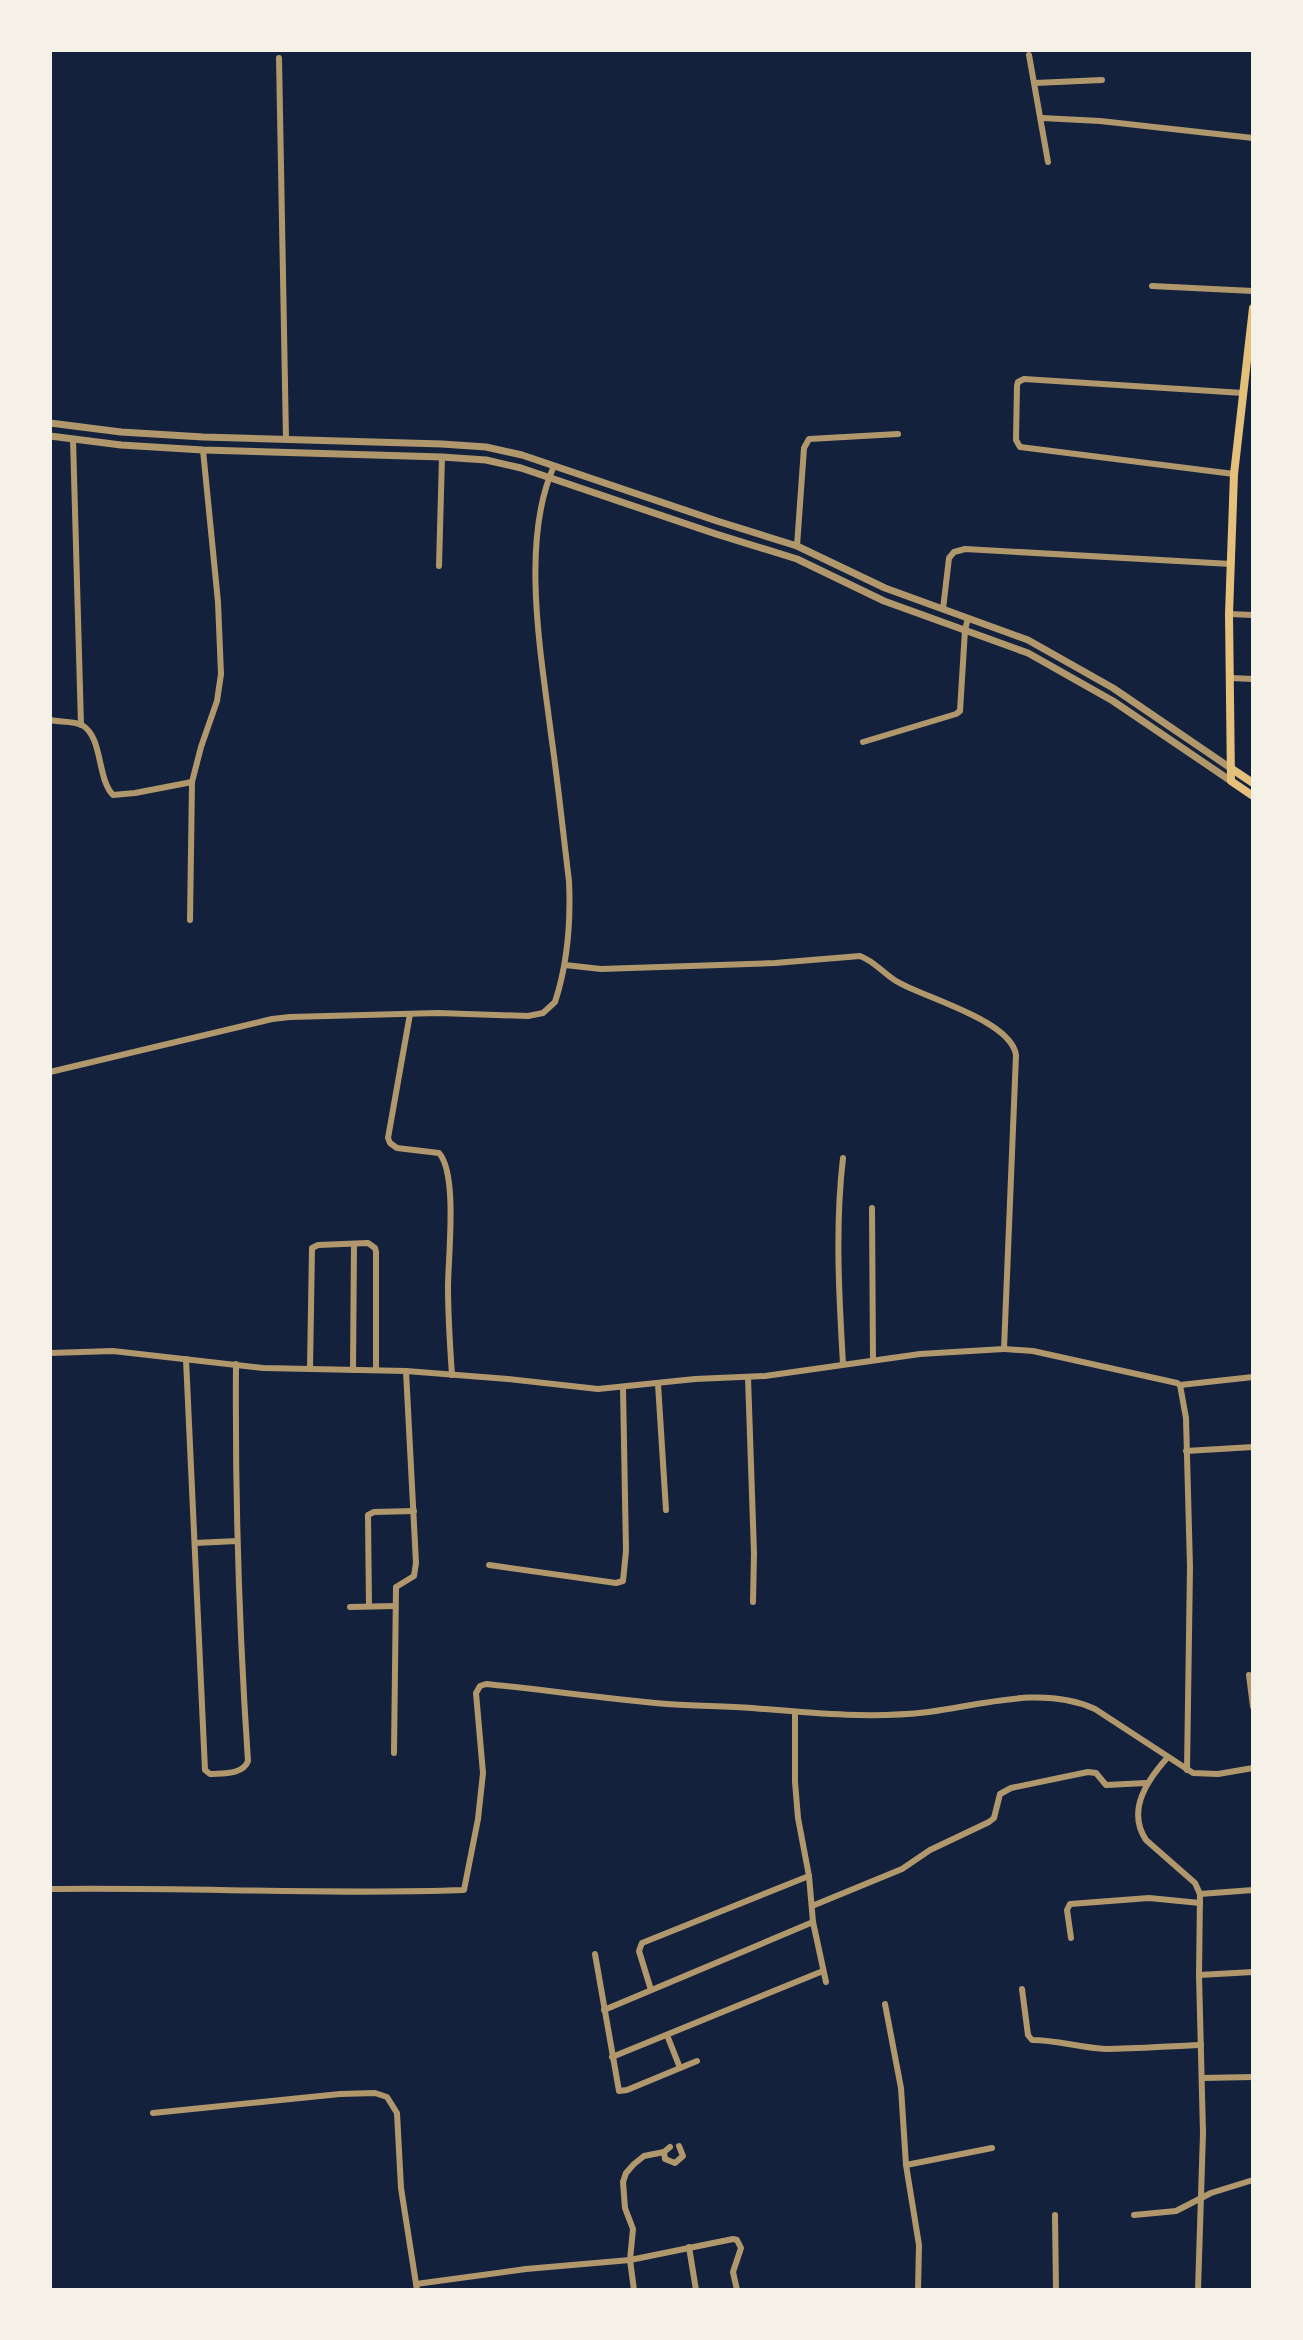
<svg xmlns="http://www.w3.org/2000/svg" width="1303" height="2340" viewBox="0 0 1303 2340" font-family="Bitter,serif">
	<rect width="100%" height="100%" fill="#14213d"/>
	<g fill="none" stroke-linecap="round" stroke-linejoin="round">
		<g stroke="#b1986c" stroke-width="6">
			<path d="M 1029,55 L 1048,162"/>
			<path d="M 279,58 L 286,439"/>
			<path d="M 1035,83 L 1102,80"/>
			<path d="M 1042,118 L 1100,121 L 1253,138"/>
			<path d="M 1152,286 L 1253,291"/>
			<path d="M 73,439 L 81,725"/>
			<path d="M 1234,474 L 1020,447 L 1016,440 L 1017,386 L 1018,382 L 1024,379 L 1243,393"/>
			<path d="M 797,546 L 804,448 L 809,439 L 898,434"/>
			<path d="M 439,566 L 442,457"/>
			<path d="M 943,609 L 949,558 L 954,552 L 965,549 L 1231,564"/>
			<path d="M 1229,614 L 1253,615"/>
			<path d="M 1231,678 L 1253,679"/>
			<path d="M 50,720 C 59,722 74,721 82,725 C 103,737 97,779 113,795 L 135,793 L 192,782"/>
			<path d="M 863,742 L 956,714 L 960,711 L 965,630 L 968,618"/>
			<path d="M 190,920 L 192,782 L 201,747 L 217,701 L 221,674 L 218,602 L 203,450"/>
			<path d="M 410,1014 L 388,1138 L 390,1143 L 397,1148 L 439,1153 C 458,1174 448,1258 448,1287 C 448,1317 450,1346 452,1375"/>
			<path d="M 50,1072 L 272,1019 L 290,1017 L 438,1013 L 528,1016 L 543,1013 L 555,1002 C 568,962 571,924 569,881 C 563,832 558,783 551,734 C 541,654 520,541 554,466"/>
			<path d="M 843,1158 C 835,1226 839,1296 843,1364"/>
			<path d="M 872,1208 L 873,1360"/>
			<path d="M 1004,1349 L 1033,1351 L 1177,1383 L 1180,1385 L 1253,1377"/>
			<path d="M 50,1353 L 113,1351 L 263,1368 L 406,1371 L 508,1379 L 598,1389 L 695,1379 L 765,1376 L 920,1354 L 1004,1349 L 1016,1055 C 1011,1020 924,998 896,981 C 883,973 874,961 860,956 L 775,963 L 601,969 L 565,965"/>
			<path d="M 186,1359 L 205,1770 L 210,1774 C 222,1773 243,1775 248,1761 C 239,1629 235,1497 236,1364"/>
			<path d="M 310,1369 L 312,1248 L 318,1245 L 368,1243 L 375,1248 L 376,1252 L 376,1370"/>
			<path d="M 353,1370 L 354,1244"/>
			<path d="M 748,1377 L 754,1553 L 753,1602"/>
			<path d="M 658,1384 L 666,1510"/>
			<path d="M 1180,1385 L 1186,1418 L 1190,1567 L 1187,1770"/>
			<path d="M 1186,1451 L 1253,1447"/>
			<path d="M 195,1543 L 237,1541"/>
			<path d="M 489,1565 L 616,1583 L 623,1581 L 626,1551 L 623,1388"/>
			<path d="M 369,1606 L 368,1515 L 374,1512 L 414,1511"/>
			<path d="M 350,1607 L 395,1606"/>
			<path d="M 1249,1675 L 1253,1707"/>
			<path d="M 795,1712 L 795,1782 L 798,1818 L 809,1876 L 813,1922 L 826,1982"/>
			<path d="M 394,1753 L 396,1587 L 414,1576 L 416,1563 L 406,1371"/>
			<path d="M 1168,1757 C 1148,1779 1126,1810 1146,1840 L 1195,1883 L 1200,1894 L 1199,1975 L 1203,2133 L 1198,2290"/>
			<path d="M 50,1889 C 188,1887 326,1895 464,1890 L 478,1819 L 483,1773 L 476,1693 L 480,1686 L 486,1684 C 546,1690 607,1699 667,1704 C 695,1706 724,1706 752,1708 C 811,1713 870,1719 928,1712 C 982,1705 1043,1685 1095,1709 L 1193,1773 L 1218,1774 L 1253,1768"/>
			<path d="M 1200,1894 L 1253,1890"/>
			<path d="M 812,1906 L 902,1869 L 930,1850 L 989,1822 L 994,1818 L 1000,1794 L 1011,1788 L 1088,1772 L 1096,1773 L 1106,1785 L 1146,1783"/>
			<path d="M 1071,1938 L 1067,1910 L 1070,1904 L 1149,1898 L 1200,1903"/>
			<path d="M 595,1954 L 619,2091 L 627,2090 L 697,2061"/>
			<path d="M 1199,1975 L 1253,1972"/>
			<path d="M 1022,1989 L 1028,2035 L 1032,2040 C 1057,2040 1081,2048 1106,2049 C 1137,2049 1169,2046 1201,2045"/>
			<path d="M 651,1990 L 639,1951 L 642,1943 L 809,1876"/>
			<path d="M 885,2004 L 901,2088 L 906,2165 L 919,2245 L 918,2290"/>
			<path d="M 604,2010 L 813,1922"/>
			<path d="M 667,2035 L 680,2068"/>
			<path d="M 612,2057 L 823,1971"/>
			<path d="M 1202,2078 L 1253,2077"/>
			<path d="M 153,2113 L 340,2094 L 375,2093 L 387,2097 L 397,2113 L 401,2188 L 417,2290"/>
			<path d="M 664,2152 L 665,2159 L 675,2163 L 683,2156 L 679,2146"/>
			<path d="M 906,2165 L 992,2148"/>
			<path d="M 1055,2215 L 1056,2290"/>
			<path d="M 1134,2215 L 1176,2211 L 1211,2193 L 1253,2180"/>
			<path d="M 689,2247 L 696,2290"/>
			<path d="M 416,2284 L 526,2269 L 630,2260 L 733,2239 L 737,2240 L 741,2248 L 733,2272 L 737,2290"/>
			<path d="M 634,2290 L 630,2260 L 633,2229 L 625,2208 L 623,2182 L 626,2173 L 634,2164 L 644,2156 L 664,2152 L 670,2147"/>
		</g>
		<g stroke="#b1986c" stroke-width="7">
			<path d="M 50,423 L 121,432 L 203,437 L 442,444 L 486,447 L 522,455 L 717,521 L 797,546 L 885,588 L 1028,640 L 1113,688 L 1232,769"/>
			<path d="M 50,436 L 121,445 L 203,450 L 442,457 L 486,460 L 521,468 L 716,534 L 797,559 L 884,601 L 1028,653 L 1113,701 L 1231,781"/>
		</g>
		<g stroke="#e5c07b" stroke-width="8">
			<path d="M 1253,308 L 1234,474 L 1229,614 L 1231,781 L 1253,796"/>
			<path d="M 1232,769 L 1253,783"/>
		</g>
	</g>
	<rect width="1303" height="2340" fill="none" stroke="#f6f1e7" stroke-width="104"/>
</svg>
